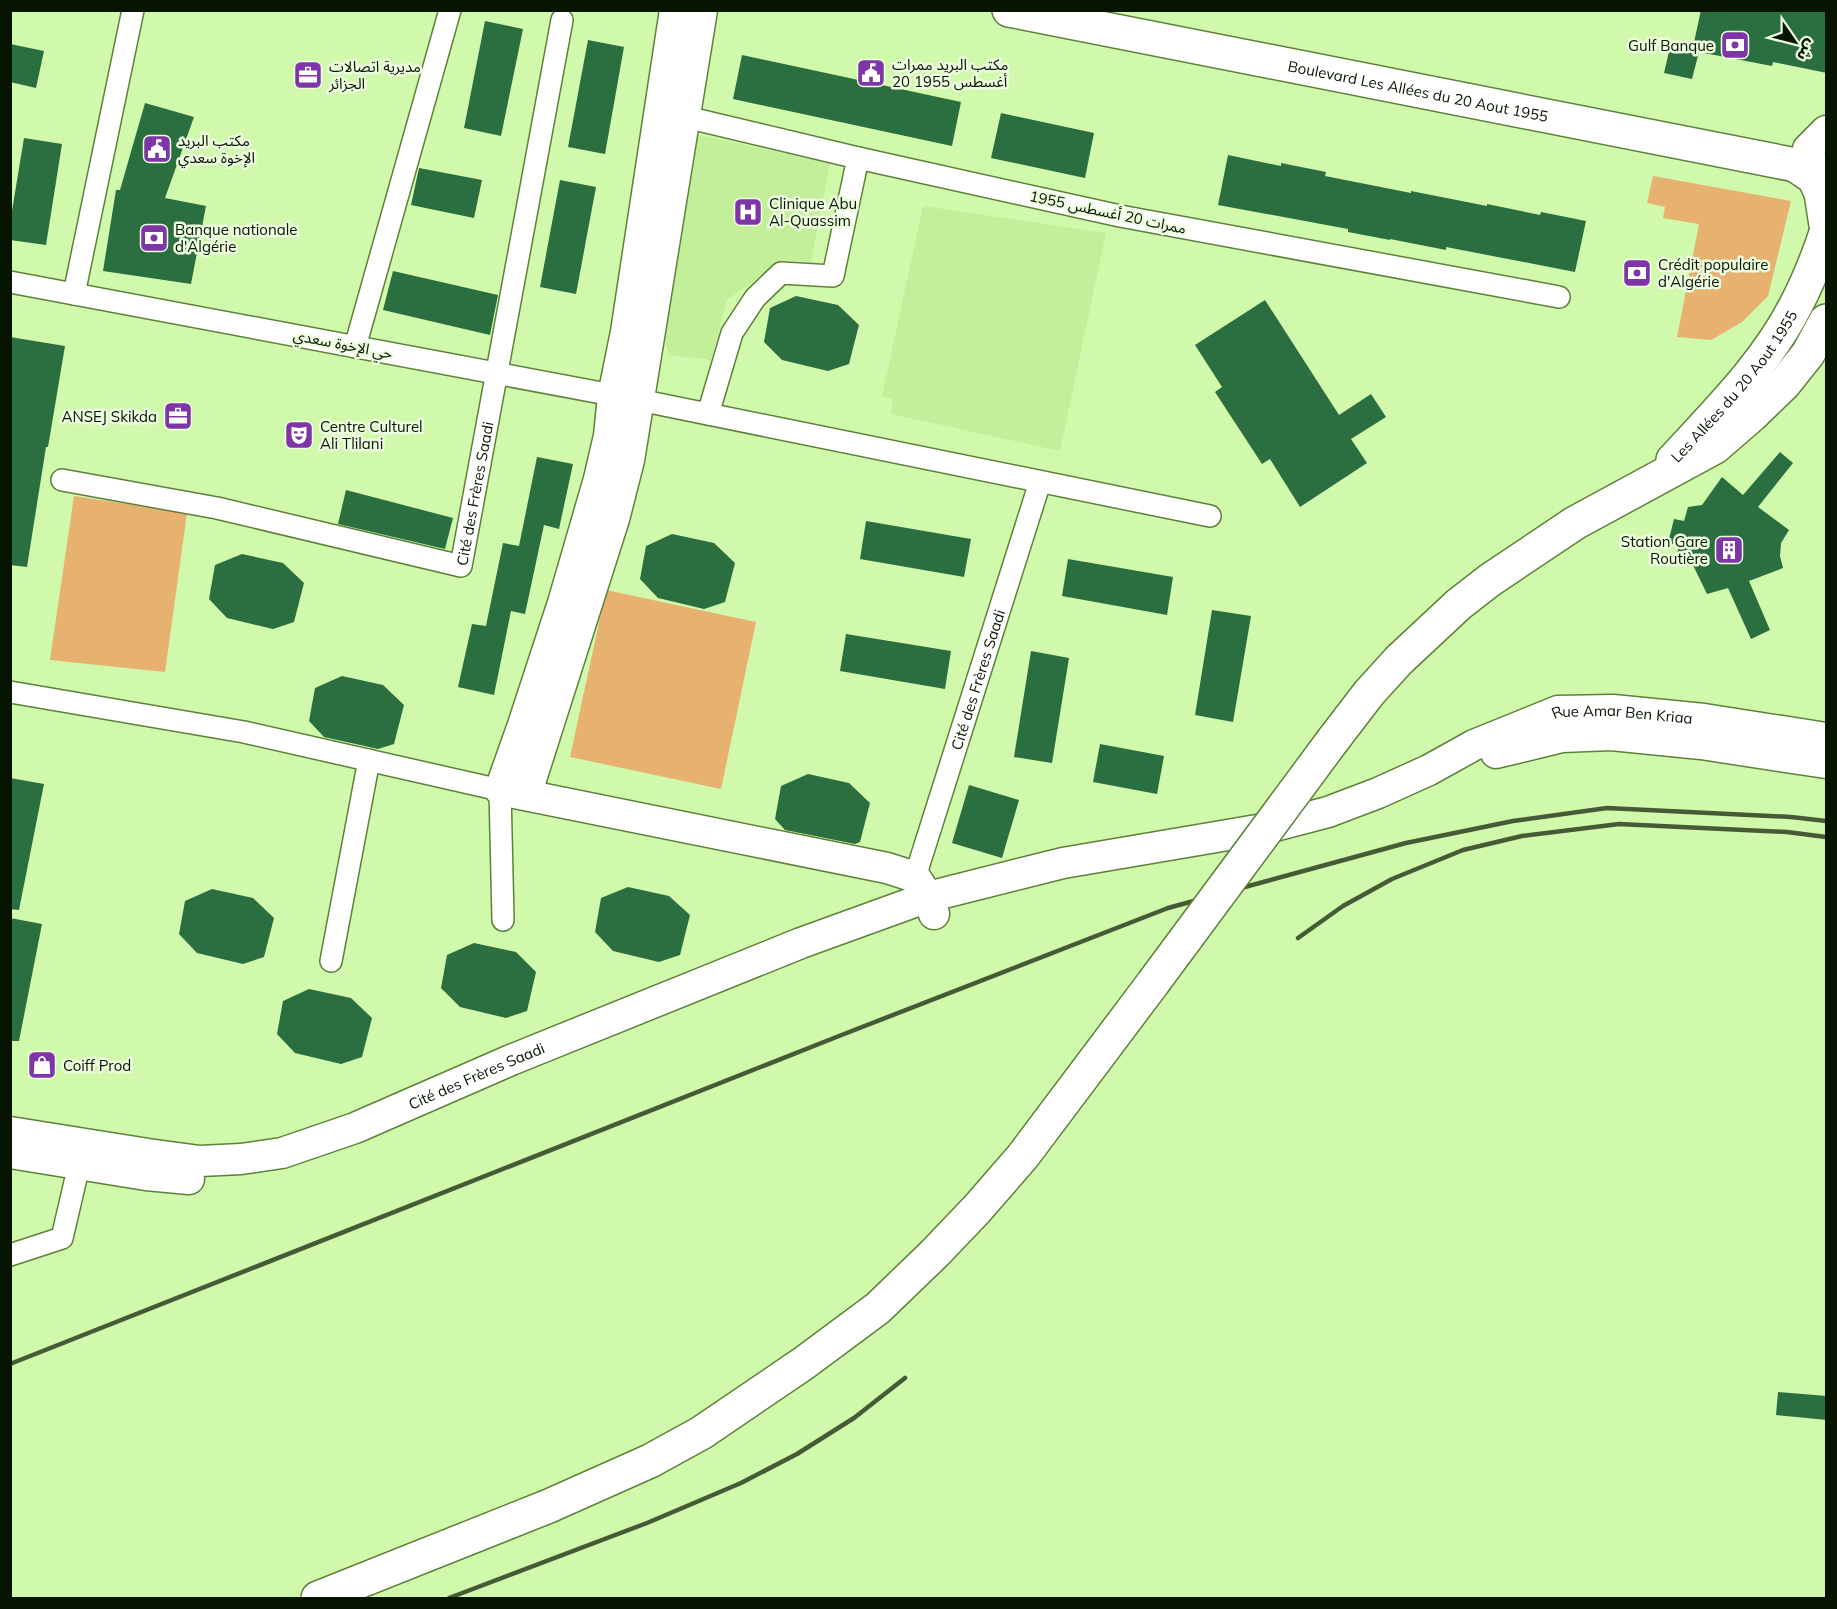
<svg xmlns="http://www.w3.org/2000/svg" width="1837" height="1609" viewBox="0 0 1837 1609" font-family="Mulish,'Noto Sans Arabic',sans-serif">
	<rect width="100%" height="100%" fill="#d0f9ac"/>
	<g fill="#c3ef9b">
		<path d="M 689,133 L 830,163 L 811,262 L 783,260 L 727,300 L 711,360 L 669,355 L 661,327 Z"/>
		<path d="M 923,206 L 1106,233 L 1060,451 L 891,414 L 893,399 L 882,396 Z"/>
	</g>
	<g fill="#e7b170">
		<path d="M 1653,176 L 1791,201 L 1768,296 L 1742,322 L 1711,340 L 1677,337 L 1699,224 L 1663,218 L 1665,207 L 1647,203 Z"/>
		<path d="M 74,496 L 187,513 L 165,672 L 50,660 Z"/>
		<path d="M 606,590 L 756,622 L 721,789 L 570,757 Z"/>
	</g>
	<g fill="#2b6e40">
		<path d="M 1701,10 L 1827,10 L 1827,73 L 1773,62 L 1772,66 L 1699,52 L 1692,79 L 1664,73 L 1671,43 L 1693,47 Z"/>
		<path d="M 485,21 L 523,29 L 501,136 L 464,128 Z"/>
		<path d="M 588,40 L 624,47 L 605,154 L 568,147 Z"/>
		<path d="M 10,44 L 44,51 L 36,88 L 10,82 Z"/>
		<path d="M 742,55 L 961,102 L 952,146 L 733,99 Z"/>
		<path d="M 145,103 L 194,117 L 165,198 L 206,206 L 191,284 L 103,271 L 116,190 L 120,190 Z"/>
		<path d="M 1001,113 L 1094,133 L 1085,178 L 991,158 Z"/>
		<path d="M 24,138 L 62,144 L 46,245 L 10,240 L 10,223 Z"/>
		<path d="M 1228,155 L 1281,166 L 1281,163 L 1326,172 L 1325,176 L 1411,193 L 1411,191 L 1487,206 L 1487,204 L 1540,215 L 1541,212 L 1586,221 L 1575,272 L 1446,247 L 1446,250 L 1390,239 L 1390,240 L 1348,232 L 1348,229 L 1218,205 Z"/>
		<path d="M 419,168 L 482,180 L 474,218 L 411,205 Z"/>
		<path d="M 560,180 L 596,187 L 576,294 L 540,287 Z"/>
		<path d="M 393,271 L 498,295 L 490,335 L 383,310 Z"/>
		<path d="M 796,296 L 838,305 L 859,325 L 849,364 L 828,371 L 782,360 L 764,342 L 770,308 Z"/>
		<path d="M 1265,300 L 1339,415 L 1371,394 L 1386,417 L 1351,439 L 1367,463 L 1300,507 L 1270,459 L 1262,464 L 1215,392 L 1222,387 L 1195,345 Z"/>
		<path d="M 10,337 L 65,346 L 48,447 L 46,447 L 27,567 L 10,565 Z"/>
		<path d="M 1780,452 L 1793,463 L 1758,507 L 1789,530 L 1781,543 L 1780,556 L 1783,568 L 1749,581 L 1770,630 L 1751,639 L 1728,588 L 1707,594 L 1690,559 L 1675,563 L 1679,545 L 1668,543 L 1674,519 L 1684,521 L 1688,507 L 1702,505 L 1722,477 L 1743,495 Z"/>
		<path d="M 537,457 L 573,464 L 559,529 L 544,525 L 525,614 L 511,611 L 494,695 L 458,687 L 472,624 L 486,626 L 503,543 L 519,546 Z"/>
		<path d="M 346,490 L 453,518 L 445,549 L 338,524 Z"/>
		<path d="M 866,521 L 971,539 L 964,577 L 860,559 Z"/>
		<path d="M 672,534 L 714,543 L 735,563 L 725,602 L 704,609 L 658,598 L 640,579 L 646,546 Z"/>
		<path d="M 242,554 L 283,563 L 304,583 L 294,622 L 273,629 L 227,618 L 209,599 L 215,565 Z"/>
		<path d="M 1068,559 L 1173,577 L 1167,615 L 1062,596 Z"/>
		<path d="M 1212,610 L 1251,616 L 1233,722 L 1195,715 Z"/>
		<path d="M 846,634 L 951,651 L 945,689 L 840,671 Z"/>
		<path d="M 1031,651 L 1069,658 L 1052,763 L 1014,757 Z"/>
		<path d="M 342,676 L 383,685 L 404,705 L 394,744 L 378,749 L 324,737 L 309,721 L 315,688 Z"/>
		<path d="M 1100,744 L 1164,756 L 1157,794 L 1093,782 Z"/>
		<path d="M 808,774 L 849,783 L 870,803 L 860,842 L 855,844 L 785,830 L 775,819 L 781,786 Z"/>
		<path d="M 10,778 L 44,784 L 19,910 L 10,909 Z"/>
		<path d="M 969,785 L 1019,800 L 1002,858 L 952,843 Z"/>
		<path d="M 628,887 L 669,896 L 690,915 L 680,955 L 659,962 L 613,951 L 595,932 L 601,898 Z"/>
		<path d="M 212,889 L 253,898 L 274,918 L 264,957 L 243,964 L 197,953 L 179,934 L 185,901 Z"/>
		<path d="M 10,918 L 42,924 L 19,1041 L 10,1041 Z"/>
		<path d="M 474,943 L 516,952 L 536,972 L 527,1011 L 506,1018 L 460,1007 L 441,988 L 447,955 Z"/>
		<path d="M 309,989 L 351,998 L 372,1018 L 362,1057 L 341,1064 L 295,1053 L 277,1034 L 283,1001 Z"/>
		<path d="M 1778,1392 L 1827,1396 L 1827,1420 L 1776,1415 Z"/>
	</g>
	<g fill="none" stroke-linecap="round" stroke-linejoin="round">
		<g stroke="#5d8139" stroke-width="24">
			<g id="minor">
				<path d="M 673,114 L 858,158 L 1120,216 L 1559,297"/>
				<path d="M 10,282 L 639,400 L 1210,516"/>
				<path d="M 74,294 L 133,10"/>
				<path d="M 355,347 L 450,10"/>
				<path d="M 708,414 L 732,333 L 755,298 L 781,273 L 833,276 L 858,158"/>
				<path id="s1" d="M 62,480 L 217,508 L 461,566 L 562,20"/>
				<path d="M 10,692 L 244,732 L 500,790 L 503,920"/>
				<path id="s2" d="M 915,877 L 1040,482"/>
				<path d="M 331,961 L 369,760"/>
				<path d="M 10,1255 L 62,1238 L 79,1165"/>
			</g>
		</g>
		<g stroke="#5d8139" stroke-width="33">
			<g id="secondary">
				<path d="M 675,10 L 626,332 L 613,396 L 609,436 L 599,479 L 563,603 L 523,725 L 500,790 L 887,868 L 915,877 L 928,897 L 934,914"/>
				<path d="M 1808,149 L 1826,131"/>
				<path d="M 1496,753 L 1562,737 L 1611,735 L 1701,744 L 1826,763"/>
				<path d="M 526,795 L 614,519 L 629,460 L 702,10"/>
				<path id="s3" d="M 10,1132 L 148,1154 L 200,1161 L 241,1159 L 282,1153 L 355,1128 L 511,1060 L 801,943 L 928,897 L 1063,863 L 1263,829 L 1328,812 L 1378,793 L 1429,770 L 1474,745 L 1558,711 L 1613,710 L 1704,719 L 1826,738"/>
				<path d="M 10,1153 L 146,1175 L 189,1179"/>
			</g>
		</g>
		<g stroke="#5d8139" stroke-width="36">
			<g id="primary">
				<path id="s4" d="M 1009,10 L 1826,171"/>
				<path d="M 1795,165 L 1814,178 L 1821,193 L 1826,225"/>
				<path id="s5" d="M 1673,460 C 1717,412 1766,364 1796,305 C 1808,282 1818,257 1826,233"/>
				<path d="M 1333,740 L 1369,693 L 1399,660 L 1459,604 L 1490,580 L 1575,523 L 1715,447 L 1752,415 L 1784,384 L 1808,354 L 1826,321"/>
				<path d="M 318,1598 L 549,1506 L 650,1461 L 701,1433 L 804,1363 L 878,1308 L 935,1253 L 977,1209 L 1023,1156 L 1153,983"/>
			</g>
		</g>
		<use href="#minor" stroke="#fff" stroke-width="21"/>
		<use href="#secondary" stroke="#fff" stroke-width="30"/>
		<use href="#primary" stroke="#fff" stroke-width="33"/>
		<g stroke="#455b35" stroke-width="4.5">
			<path d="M 1298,938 L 1343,906 L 1392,879 L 1463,850 L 1522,836 L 1619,824 L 1787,832 L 1826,837"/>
			<path d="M 10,1364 L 839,1036 L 1168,908 L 1406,843 L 1513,821 L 1607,808 L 1791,817 L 1826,821"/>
			<path d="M 449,1598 L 647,1523 L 741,1483 L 797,1454 L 854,1418 L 905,1378"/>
		</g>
		<g stroke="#5d8139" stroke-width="36" stroke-linecap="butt">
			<path id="primary-bridge" d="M 1153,983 L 1333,740"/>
		</g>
		<use href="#primary-bridge" stroke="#fff" stroke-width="33"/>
	</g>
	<defs>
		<g id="bank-square" transform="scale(1.5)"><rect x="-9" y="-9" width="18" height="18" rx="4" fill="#7e35a7" stroke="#edfddf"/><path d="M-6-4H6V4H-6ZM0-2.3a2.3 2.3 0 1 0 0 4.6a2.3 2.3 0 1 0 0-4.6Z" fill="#fff"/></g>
		<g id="civic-square" transform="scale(1.5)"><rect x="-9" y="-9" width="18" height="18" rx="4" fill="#7e35a7" stroke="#edfddf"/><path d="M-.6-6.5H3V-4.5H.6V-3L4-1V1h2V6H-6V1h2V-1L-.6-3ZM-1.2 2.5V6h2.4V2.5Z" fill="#fff"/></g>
		<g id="office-square" transform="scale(1.5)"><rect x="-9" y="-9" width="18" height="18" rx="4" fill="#7e35a7" stroke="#edfddf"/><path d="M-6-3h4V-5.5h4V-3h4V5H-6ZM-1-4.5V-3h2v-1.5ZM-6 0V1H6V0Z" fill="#fff"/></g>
		<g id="hospital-square" transform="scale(1.5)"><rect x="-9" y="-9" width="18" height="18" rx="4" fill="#7e35a7" stroke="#edfddf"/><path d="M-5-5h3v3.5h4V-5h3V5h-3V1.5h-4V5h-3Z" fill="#fff"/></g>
		<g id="theatre-square" transform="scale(1.5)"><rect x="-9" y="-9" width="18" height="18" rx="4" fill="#7e35a7" stroke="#edfddf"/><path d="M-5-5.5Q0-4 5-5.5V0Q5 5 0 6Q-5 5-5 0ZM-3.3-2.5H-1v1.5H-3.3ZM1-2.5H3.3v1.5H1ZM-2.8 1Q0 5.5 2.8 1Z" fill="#fff"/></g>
		<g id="building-square" transform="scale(1.5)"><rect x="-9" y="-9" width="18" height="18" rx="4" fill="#7e35a7" stroke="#edfddf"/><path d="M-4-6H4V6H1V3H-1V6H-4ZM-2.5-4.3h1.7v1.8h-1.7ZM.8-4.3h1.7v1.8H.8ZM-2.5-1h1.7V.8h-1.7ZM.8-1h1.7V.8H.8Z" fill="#fff"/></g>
		<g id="shop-square" transform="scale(1.5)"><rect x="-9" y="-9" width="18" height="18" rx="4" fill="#7e35a7" stroke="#edfddf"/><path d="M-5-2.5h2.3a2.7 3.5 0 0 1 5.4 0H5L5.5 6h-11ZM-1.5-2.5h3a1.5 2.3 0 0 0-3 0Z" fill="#fff"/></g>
	</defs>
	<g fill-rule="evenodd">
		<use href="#bank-square" x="1735" y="45"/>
		<use href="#civic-square" x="871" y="73"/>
		<use href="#office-square" x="308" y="75"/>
		<use href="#civic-square" x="157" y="149"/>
		<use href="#hospital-square" x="748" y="212"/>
		<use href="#bank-square" x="154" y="238"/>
		<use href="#bank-square" x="1637" y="273"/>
		<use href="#office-square" x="178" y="416"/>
		<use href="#theatre-square" x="299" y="435"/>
		<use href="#building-square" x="1729" y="550"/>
		<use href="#shop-square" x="42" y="1065"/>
	</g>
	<g text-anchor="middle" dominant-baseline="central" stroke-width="5" stroke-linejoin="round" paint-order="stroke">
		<g font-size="15" fill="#071400" stroke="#edfddf" text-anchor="start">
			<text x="1714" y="45" text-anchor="end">Gulf Banque</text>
			<text x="892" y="64">مكتب البريد ممرات<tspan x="892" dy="17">20 أغسطس 1955</tspan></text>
			<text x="329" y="66">مديرية اتصالات<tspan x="329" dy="17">الجزائر</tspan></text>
			<text x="178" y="140">مكتب البريد<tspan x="178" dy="17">الإخوة سعدي</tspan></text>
			<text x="769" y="203">Clinique Abu<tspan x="769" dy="17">Al-Quassim</tspan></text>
			<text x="175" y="229">Banque nationale<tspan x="175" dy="17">d'Algérie</tspan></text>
			<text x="1658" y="264">Crédit populaire<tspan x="1658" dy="17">d'Algérie</tspan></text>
			<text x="157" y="416" text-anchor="end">ANSEJ Skikda</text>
			<text x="320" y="426">Centre Culturel<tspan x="320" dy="17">Ali Tlilani</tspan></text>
			<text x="1708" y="541" text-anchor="end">Station Gare<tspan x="1708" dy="17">Routière</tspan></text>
			<text x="63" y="1065">Coiff Prod</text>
		</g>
		<g font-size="15" fill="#071400" stroke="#edfddf">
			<text stroke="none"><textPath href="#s4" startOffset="417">Boulevard Les Allées du 20 Aout 1955</textPath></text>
			<text transform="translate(1108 212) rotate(12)">ممرات 20 أغسطس 1955</text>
			<text transform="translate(343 344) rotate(11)">حي الإخوة سعدي</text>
			<text stroke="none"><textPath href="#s5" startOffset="96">Les Allées du 20 Aout 1955</textPath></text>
			<text stroke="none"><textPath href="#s1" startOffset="482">Cité des Frères Saadi</textPath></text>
			<text stroke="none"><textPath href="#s2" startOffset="207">Cité des Frères Saadi</textPath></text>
			<text stroke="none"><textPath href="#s3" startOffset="1695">Rue Amar Ben Kriaa</textPath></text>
			<text stroke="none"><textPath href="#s3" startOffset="484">Cité des Frères Saadi</textPath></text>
		</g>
	</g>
	<rect width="1837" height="1609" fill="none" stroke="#071400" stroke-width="24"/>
	<g transform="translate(1795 42) rotate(125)" stroke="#edfddf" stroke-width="4.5" paint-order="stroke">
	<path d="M0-4.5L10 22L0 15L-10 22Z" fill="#071400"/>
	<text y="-9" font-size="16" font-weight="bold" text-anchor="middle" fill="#071400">ش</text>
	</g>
</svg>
